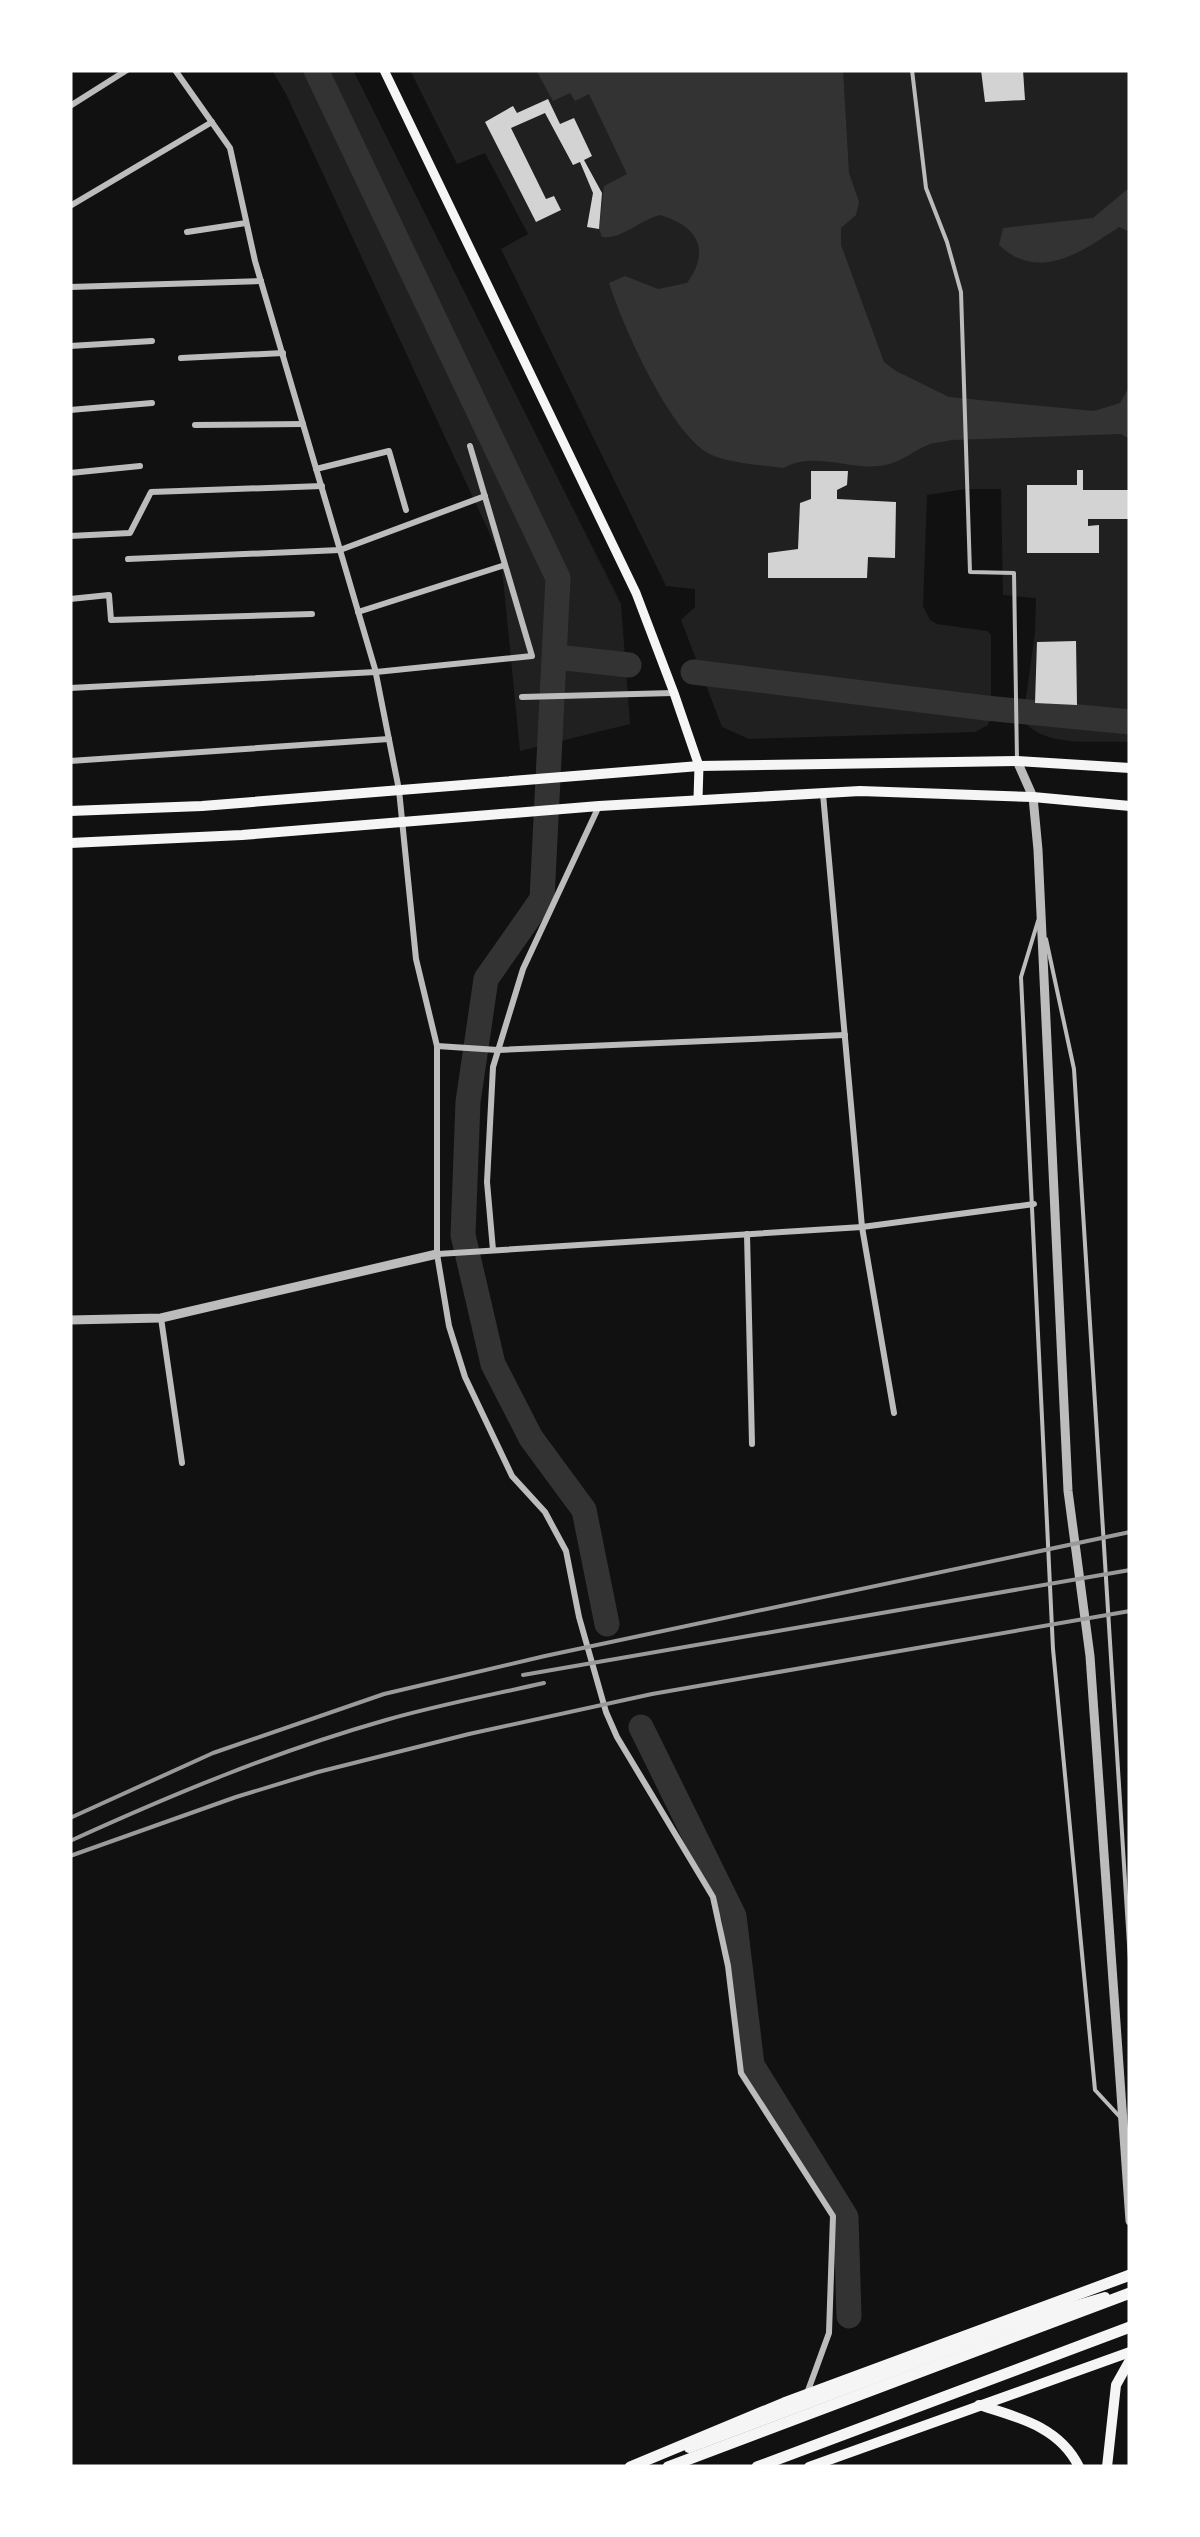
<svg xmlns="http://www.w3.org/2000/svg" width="1200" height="2537" viewBox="0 0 1200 2537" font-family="Figtree,sans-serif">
	<rect width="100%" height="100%" fill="#111"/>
	<g fill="#202020">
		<path d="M 272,70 L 353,70 L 621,604 L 630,724 L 520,751 L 501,558 L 286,94 Z"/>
		<path d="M 410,70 L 1130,70 L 1130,742 C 1098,740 1042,749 1023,719 L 1035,633 L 1036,598 L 1003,595 L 1001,489 L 966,489 L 927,495 L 923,606 L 930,620 L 937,624 L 987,631 L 991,635 L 991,716 L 988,725 L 975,732 L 749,739 L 722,727 L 681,620 L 695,607 L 695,589 L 666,586 L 501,249 L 528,234 L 485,153 L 457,164 Z"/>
	</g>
	<g fill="#333">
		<path d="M 536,70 L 843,70 L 849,173 L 859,202 L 856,215 L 841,228 L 841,245 L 884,362 L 896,371 L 949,397 L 1094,411 L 1120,403 L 1130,386 L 1130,439 L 1121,434 L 951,440 C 944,442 934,442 928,445 C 912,451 902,462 885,465 C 853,472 814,450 784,468 C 761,465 736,464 714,456 C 673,441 622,324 609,283 L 625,276 L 658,289 L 687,283 C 711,250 698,226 660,215 C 640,220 621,240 602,237 L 599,229 L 604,186 L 627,174 L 589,94 L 575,101 L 570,93 L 553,101 Z"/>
		<path d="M 1130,187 L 1130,232 L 1119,227 C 1083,251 1039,283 999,245 L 1003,228 L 1093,218 Z"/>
	</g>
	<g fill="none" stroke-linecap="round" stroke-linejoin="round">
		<g stroke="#333" stroke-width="25">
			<path d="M 316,70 L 558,578 L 542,899 L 486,979 L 468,1102 L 463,1235 L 493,1364 L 531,1438 L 584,1510 L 607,1624"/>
			<path d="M 556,657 L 629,665"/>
			<path d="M 693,672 L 986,708 L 1130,722"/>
			<path d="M 641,1727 L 734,1916 L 752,2065 L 846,2217 L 849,2316"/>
		</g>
	</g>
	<g fill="#d3d3d3">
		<path d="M 981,70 L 1023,70 L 1025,100 L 985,102 Z"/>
		<path d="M 548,99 L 560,124 L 574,118 L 592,156 L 584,160 L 602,193 L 599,229 L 587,227 L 593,193 L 580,162 L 573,165 L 545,113 L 511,128 L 546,199 L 554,196 L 561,210 L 536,222 L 485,122 L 513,106 L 517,113 Z"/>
		<path d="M 1077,470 L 1083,470 L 1083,490 L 1130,490 L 1130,519 L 1088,519 L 1088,526 L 1099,525 L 1099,553 L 1027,553 L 1027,485 L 1077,485 Z"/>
		<path d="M 811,471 L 848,471 L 847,485 L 837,490 L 837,499 L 896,502 L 895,558 L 868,557 L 867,578 L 768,578 L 768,553 L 798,549 L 800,503 L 811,499 Z"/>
		<path d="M 1076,641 L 1077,705 L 1035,703 L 1037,642 Z"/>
	</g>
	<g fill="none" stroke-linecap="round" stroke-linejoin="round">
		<g stroke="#bcbcbc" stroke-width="4">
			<path d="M 912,70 L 926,188 L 947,242 L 961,292 L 970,572 L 1014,573 L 1017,760"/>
			<path d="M 1038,921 L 1021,977 L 1053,1649 L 1095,2090 L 1120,2117"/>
			<path d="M 1046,939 L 1074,1069 L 1130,1960"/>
		</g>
		<g stroke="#bcbcbc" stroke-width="6">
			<path d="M 175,70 L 230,148 L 255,261 L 375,669 L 399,790 L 416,959 L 437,1046 L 437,1254 L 449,1326 L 465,1377 L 512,1476 L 545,1512 L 566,1551 L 579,1617 L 606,1712 L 617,1737 L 713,1897 L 728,1966 L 741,2073 L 833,2216 L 829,2333 L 806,2396"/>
			<path d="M 70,106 L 127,70"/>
			<path d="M 70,206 L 212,122"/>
			<path d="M 187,232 L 246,223"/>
			<path d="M 70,287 L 261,281"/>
			<path d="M 70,346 L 152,341"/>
			<path d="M 181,358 L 283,353"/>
			<path d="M 70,410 L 152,403"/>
			<path d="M 195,425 L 303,424"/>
			<path d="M 316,469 L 389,451 L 406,510"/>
			<path d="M 70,473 L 140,466"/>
			<path d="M 70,536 L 130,533 L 151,492 L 322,486"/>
			<path d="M 128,559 L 340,550 L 485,496"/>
			<path d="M 70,599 L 109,595 L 111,620 L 312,614"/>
			<path d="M 358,612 L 505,565"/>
			<path d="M 70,688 L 376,672 L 532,656 L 470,446"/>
			<path d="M 522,697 L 673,693"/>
			<path d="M 70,761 L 389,739"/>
			<path d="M 823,794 L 862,1227 L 894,1413"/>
			<path d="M 437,1046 L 498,1050 L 845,1035"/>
			<path d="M 747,1234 L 752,1444"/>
			<path d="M 493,1250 L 487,1182 L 493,1067 L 523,969 L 599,806"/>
			<path d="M 438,1254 L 862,1227 L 1034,1204"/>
			<path d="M 161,1318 L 182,1463"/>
		</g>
		<g stroke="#bcbcbc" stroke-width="9">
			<path d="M 1017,761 L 1033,797 L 1038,850 L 1068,1491 L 1090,1656 L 1130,2221"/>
			<path d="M 70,1320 L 161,1318 L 437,1254"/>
		</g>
		<path stroke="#f5f5f5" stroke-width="9" d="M 384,70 L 636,593 L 674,693 L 699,766 L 698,799"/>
		<g stroke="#f5f5f5" stroke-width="10">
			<path d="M 70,811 L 202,806 L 699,766 L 1017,761 L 1130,768"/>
			<path d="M 70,843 L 242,835 L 599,806 L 860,791 L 1033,797 L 1130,806"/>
			<path d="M 979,2405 C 1018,2417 1060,2427 1079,2467"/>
			<path d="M 689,2448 L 1044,2315 L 1105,2297"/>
			<path d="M 809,2467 L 1130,2352"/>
			<path d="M 1107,2467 L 1116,2385 L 1130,2360"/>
		</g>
		<g stroke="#f5f5f5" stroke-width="11">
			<path d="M 630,2467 L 784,2403 L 1130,2275"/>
			<path d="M 668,2467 L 1130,2293"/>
			<path d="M 757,2467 L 1130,2327"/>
		</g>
		<g stroke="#9a9a9a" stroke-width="4">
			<path d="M 523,1675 L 1130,1570"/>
			<path d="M 70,1818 L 213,1753 L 384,1694 L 545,1656 L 1130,1532"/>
			<path d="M 70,1841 C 173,1794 277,1751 386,1720 C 438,1705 491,1695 544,1683"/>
			<path d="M 70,1856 L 236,1797 L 318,1772 L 469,1734 L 652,1694 L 1130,1611"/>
		</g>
	</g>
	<rect width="1200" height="2537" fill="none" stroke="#ffffff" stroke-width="145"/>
</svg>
